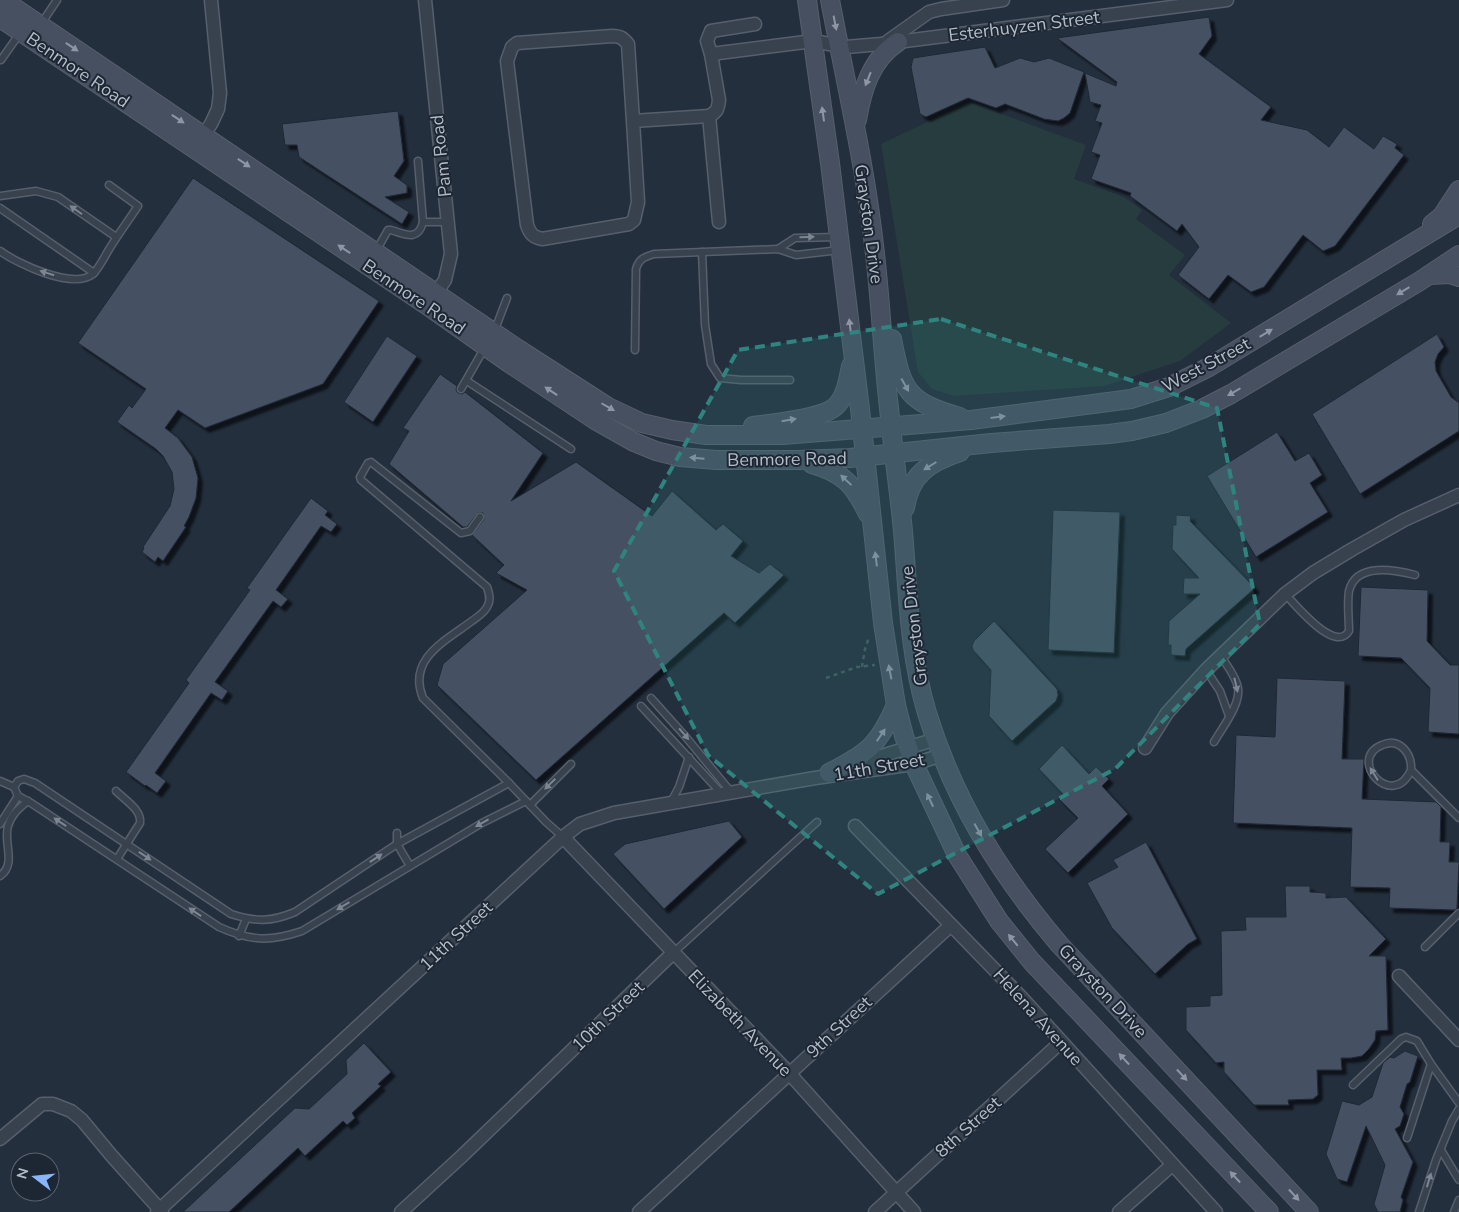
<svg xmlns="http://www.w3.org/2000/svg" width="1459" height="1212" viewBox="0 0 1459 1212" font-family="'Nunito Sans',sans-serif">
	<defs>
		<filter id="shadow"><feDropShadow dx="4.5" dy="4.5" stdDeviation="1" flood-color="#0009"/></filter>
	</defs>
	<rect width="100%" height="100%" fill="#242f3e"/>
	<path fill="#263c3f" d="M 969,102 L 1086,145 L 1074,179 L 1124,197 L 1142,210 L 1136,219 L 1185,255 L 1169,275 L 1231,323 L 1180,361 L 1104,386 L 954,396 L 932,389 L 918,372 L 881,144 Z"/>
	<g fill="#455162" stroke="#1f2835" filter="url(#shadow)">
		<path d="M 1209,17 L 1212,36 L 1199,54 L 1271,107 L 1261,120 L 1307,130 L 1329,147 L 1344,127 L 1374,149 L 1383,136 L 1397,144 L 1395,148 L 1404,155 L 1335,246 L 1323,251 L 1303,235 L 1264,287 L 1251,292 L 1228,275 L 1209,299 L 1178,275 L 1199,247 L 1182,224 L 1177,231 L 1130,196 L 1131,193 L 1091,179 L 1100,155 L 1091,152 L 1102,123 L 1095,121 L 1101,105 L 1090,102 L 1085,73 L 1116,86 L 1117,82 L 1057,38 Z"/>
		<path d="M 985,47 L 995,68 L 1020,58 L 1034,62 L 1049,58 L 1084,72 L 1070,113 L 1064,118 L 1058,121 L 1044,119 L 1005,104 L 996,108 L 968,98 L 926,117 L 920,114 L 911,67 L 913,58 Z"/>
		<path d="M 398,111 L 404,161 L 394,176 L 407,185 L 407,193 L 385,197 L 409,212 L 402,224 L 299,157 L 297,145 L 285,145 L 282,124 Z"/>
		<path d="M 193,178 L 379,301 L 323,384 L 205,428 L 178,410 L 165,428 L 178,438 L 192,457 L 198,478 L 196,498 L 189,517 L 184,526 L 186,527 L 163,561 L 158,557 L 155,562 L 142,552 L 144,548 L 143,547 L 170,506 L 174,489 L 172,472 L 163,456 L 156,449 L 117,422 L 129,405 L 132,408 L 146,389 L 78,343 Z"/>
		<path d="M 1437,334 L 1444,347 L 1438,354 L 1435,362 L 1436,371 L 1451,397 L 1459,403 L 1459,431 L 1360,494 L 1312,414 Z"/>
		<path d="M 387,336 L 417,356 L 373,422 L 344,402 Z"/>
		<path d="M 440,374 L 457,386 L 456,390 L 458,393 L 462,394 L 465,392 L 543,453 L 511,501 L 576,462 L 652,516 L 672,491 L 716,530 L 723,524 L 743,541 L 731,556 L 759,573 L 770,564 L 784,575 L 735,623 L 724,613 L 536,780 L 437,685 L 443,664 L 527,590 L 496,573 L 504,565 L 472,535 L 484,519 L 483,513 L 478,513 L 467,527 L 463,527 L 389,464 L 409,431 L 403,428 Z"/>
		<path d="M 1277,432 L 1295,461 L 1309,453 L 1322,475 L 1310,483 L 1328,512 L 1256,557 L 1207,476 Z"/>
		<path d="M 311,498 L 328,511 L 325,515 L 337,524 L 331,532 L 321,526 L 276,590 L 288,599 L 281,607 L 273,601 L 215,682 L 228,691 L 222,700 L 211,693 L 155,773 L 166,781 L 157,793 L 146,785 L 145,786 L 126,772 L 189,683 L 186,680 L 250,590 L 247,588 Z"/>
		<path d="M 1053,510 L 1120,512 L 1114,653 L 1048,650 Z"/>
		<path d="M 1176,515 L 1191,516 L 1190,521 L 1255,588 L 1186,649 L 1185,656 L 1171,655 L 1171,645 L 1168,645 L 1169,621 L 1200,594 L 1183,594 L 1184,578 L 1199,578 L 1172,549 L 1173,525 L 1176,525 Z"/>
		<path d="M 1361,587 L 1428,590 L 1427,641 L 1450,665 L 1459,665 L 1459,734 L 1428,732 L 1430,688 L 1401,658 L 1358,656 Z"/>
		<path d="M 994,621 L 1057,689 L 1058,695 L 1056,701 L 1012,741 L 989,716 L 991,670 L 973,650 L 972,646 L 974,641 Z"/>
		<path d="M 1277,678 L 1345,681 L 1342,759 L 1364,759 L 1362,799 L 1436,802 L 1441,807 L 1440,842 L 1450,842 L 1449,862 L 1459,862 L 1457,908 L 1455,910 L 1389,908 L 1390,888 L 1350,887 L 1352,828 L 1233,823 L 1236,735 L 1275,737 Z"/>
		<path d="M 1062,745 L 1089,774 L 1096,767 L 1109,779 L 1102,786 L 1128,814 L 1068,873 L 1045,849 L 1078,818 L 1059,799 L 1064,795 L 1039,769 Z"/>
		<path d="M 729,821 L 742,837 L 664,909 L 613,854 L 625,844 Z"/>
		<path d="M 1146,842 L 1197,939 L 1188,944 L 1155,974 L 1112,928 L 1087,883 L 1118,867 L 1113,860 Z"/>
		<path d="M 1285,886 L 1310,886 L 1310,892 L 1326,893 L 1326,898 L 1346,897 L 1386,939 L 1369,956 L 1386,956 L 1388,1030 L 1376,1031 L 1375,1040 L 1369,1049 L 1362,1056 L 1351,1058 L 1341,1058 L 1342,1070 L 1317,1070 L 1318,1095 L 1313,1099 L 1288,1100 L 1289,1105 L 1254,1105 L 1224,1072 L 1224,1062 L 1216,1063 L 1186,1030 L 1186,1007 L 1210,1006 L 1210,996 L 1222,995 L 1221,931 L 1246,930 L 1245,917 L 1286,917 Z"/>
		<path d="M 364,1043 L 391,1072 L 378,1084 L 381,1086 L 352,1113 L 355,1118 L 347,1125 L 343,1121 L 305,1156 L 298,1148 L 229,1212 L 183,1212 L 295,1108 L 309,1109 L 347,1074 L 346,1060 Z"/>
		<path d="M 1405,1051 L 1418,1056 L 1410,1082 L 1407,1084 L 1400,1107 L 1404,1114 L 1400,1126 L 1395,1129 L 1413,1162 L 1401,1197 L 1403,1200 L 1400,1212 L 1378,1212 L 1374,1204 L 1385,1165 L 1366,1126 L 1347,1182 L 1337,1179 L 1326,1154 L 1342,1101 L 1359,1105 L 1372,1097 L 1383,1063 L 1390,1057 L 1394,1058 Z"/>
	</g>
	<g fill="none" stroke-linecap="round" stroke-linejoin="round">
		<g stroke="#565f6c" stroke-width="9">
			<g id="lane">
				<path d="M 41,24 L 57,0"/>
				<path d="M 1,60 L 20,33"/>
				<path d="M 0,196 L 36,191 L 58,197 L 116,237"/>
				<path d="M 0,208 L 94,273"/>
				<path d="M 423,222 L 448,222"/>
				<path d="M 778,249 L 795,238 L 839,237"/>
				<path d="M 0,251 C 18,264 73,290 93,274 C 99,268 104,258 108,251 C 117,236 128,221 138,206 L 109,185"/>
				<path d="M 376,251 L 388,230 L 391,230 C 405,234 418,242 423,222 L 418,161"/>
				<path d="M 702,252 L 705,325 L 711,364 L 720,378 L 741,380 L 790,380"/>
				<path d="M 494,332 L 507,298"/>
				<path d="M 635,350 L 636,269 C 639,259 644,257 654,254 L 778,249 L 796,255 L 840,250"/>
				<path d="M 467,381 L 571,449"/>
				<path d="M 461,389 L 485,347"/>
				<path d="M 480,517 L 470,531 L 461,533 L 371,462 L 368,463 L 360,477 L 361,480 L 487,587 C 489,593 491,599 488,605 C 485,613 477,617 472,621 C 445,641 407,659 423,698 L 509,783 L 546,822 L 563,837"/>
				<path d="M 1285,594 C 1296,605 1335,654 1349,631 C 1349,619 1347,603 1349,591 C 1356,562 1395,570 1415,575"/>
				<path d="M 1206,670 L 1220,691 L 1229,716"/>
				<path d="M 651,698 L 685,736 L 731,792"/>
				<path d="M 641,706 L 722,794"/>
				<path d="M 1214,742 C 1222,728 1241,704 1238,688 C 1236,676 1227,666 1221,656"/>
				<path d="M 1411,770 C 1393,811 1346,760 1382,745 C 1400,737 1412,754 1411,770 L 1459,818"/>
				<path d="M 0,781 L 14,787"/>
				<path d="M 509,783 L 397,844 L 295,912 C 271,922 256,922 231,914 L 35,783 L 24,779 L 18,781 L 14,787 L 18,796 L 31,803 L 219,927 C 250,941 270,942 302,931 L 482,823 L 526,801"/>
				<path d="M 116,791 C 125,800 142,810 140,823 L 117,859"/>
				<path d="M 671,802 L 679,787 L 689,757"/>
				<path d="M 530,805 L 571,764"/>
				<path d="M 0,824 L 18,796"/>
				<path d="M 397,833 L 397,844 L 410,866"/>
				<path d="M 0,876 C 17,864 3,843 8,826 C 11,815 19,808 28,801"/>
				<path d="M 239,936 L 246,919"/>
				<path d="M 1425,947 L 1459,913"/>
				<path d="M 673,953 L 817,822"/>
				<path d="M 1353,1085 L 1401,1039 L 1406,1037 L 1417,1041 L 1431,1064 L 1459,1103"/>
				<path d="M 1407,1138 L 1431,1064"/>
				<path d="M 1441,1150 L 1459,1180"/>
				<path d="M 1419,1212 L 1436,1160 L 1452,1121 L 1459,1109"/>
				<path d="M 1454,1212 L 1459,1200"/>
			</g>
		</g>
		<g stroke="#565f6c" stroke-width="15">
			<g id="street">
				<path d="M 425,0 L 451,254 L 445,280 L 432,299"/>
				<path d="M 888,41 L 929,12 L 941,9 L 1003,0"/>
				<path d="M 711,54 L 707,41 L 711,31 L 755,24"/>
				<path d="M 709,116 L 719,222"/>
				<path d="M 633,121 L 638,202 L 634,220 L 629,224 L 542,239 C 533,237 530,234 527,225 L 507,61 L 512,47 L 517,43 L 612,36 C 620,36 623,38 628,44 L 633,121 L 709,116 C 717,112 718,109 719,100 L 711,54 L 813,41 L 846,47 L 881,44 L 1227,0"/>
				<path d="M 199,141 L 211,124 L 218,109 L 220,93 L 211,0"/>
				<path d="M 1145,748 L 1167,713 L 1206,670 L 1285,594 L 1313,573 L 1351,550 L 1404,520 L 1459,495"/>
				<path d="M 853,765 L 936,739"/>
				<path d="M 855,826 L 1022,998 L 1216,1212"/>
				<path d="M 563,837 L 789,1073 L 914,1212"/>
				<path d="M 1399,976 L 1459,1040"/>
				<path d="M 0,1139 L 42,1104 L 53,1104 L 71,1111 L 82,1120 L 111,1155 L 162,1212"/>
				<path d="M 157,1212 L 563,837 L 580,824 L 614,813 L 815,778 L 914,764 L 942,755"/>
				<path d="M 401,1212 L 462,1156 L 673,953"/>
				<path d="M 639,1212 L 951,925"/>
				<path d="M 875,1212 L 1061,1042"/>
				<path d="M 1119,1212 L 1172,1165"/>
			</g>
		</g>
		<g stroke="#565f6c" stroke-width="20">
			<g id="secondary">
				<path d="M 3,0 L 518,349 L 608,407 L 642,423 L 672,430 L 706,435 L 783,435 L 971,420 L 1131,399 L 1169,387 L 1209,367 L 1459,215"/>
				<path d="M 807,0 L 830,163 L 860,409 L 883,623 L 896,705 L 904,736 L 914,764 L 957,855 L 999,921 L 1032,962 L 1269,1212"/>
				<path d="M 830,0 C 846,84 866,169 875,254 C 881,305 883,357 889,408 C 893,449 899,490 903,531 C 908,591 909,654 927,713 C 954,801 1000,874 1059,944 L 1309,1212"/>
				<path d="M 0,18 L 428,306 L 509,363 L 595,420 L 634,442 L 656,451 L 680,457 L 716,460 L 799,460 L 850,458 L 991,443 L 1109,434 L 1132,431 L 1166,423 L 1202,409 L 1231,394 L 1420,281 L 1459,255"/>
				<path d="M 857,120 C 862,90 871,59 898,42"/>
				<path d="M 1432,224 L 1442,216 L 1459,190"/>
				<path d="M 1429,275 L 1450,274 L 1459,277"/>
				<path d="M 892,339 C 902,391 907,402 960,417"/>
				<path d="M 753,426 C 773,423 823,419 836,406 C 846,396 848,380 851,366"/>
				<path d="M 812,464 C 844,473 854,485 868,514"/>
				<path d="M 905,508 C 910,474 930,462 960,452"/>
				<path d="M 829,773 C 868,753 878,746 896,705"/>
			</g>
		</g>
		<g stroke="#44595c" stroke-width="2.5" stroke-dasharray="4 4" stroke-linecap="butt">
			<path d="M 862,667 L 865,649 L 869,637"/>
			<path d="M 826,678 L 857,667 L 875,665"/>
		</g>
		<use href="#lane" stroke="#38414e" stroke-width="6"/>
		<use href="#street" stroke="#38414e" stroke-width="12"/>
		<use href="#secondary" stroke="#465061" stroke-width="18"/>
	</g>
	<defs><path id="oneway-solid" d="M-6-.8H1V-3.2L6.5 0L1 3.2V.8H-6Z" transform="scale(1.25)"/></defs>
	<g fill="#8e96a5">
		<use href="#oneway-solid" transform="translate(835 23) rotate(79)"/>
		<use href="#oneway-solid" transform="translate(72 47) rotate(34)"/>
		<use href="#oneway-solid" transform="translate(868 79) rotate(112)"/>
		<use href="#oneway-solid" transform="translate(823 114) rotate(-98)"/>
		<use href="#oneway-solid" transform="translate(178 119) rotate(34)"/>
		<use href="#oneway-solid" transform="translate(244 163) rotate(34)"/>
		<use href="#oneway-solid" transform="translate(344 249) rotate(-146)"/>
		<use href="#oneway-solid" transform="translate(1403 291) rotate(149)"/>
		<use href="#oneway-solid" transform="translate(850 326) rotate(-97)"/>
		<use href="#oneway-solid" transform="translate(1266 333) rotate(-31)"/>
		<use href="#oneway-solid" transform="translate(905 385) rotate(61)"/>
		<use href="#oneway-solid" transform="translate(551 391) rotate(-146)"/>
		<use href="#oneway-solid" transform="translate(1234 392) rotate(150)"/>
		<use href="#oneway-solid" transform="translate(608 407) rotate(30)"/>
		<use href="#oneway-solid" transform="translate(998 417) rotate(-7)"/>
		<use href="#oneway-solid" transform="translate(789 420) rotate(-10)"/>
		<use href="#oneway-solid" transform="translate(697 458) rotate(-175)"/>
		<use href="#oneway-solid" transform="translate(930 466) rotate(148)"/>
		<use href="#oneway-solid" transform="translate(846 480) rotate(-137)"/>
		<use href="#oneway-solid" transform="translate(876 559) rotate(-97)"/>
		<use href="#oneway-solid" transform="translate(890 672) rotate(-101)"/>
		<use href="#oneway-solid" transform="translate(881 735) rotate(-56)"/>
		<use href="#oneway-solid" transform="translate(930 800) rotate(-115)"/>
		<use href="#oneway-solid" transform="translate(978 830) rotate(61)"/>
		<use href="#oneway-solid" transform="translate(1013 940) rotate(-129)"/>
		<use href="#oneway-solid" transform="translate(1124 1059) rotate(-133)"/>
		<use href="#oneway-solid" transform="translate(1182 1075) rotate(47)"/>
		<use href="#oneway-solid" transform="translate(1235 1177) rotate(-133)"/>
		<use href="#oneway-solid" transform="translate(1294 1195) rotate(47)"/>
	</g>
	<g fill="#7c8592">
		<use href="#oneway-solid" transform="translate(76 210) rotate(-145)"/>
		<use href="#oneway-solid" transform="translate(807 237) rotate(-1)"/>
		<use href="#oneway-solid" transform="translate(47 273) rotate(-163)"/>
		<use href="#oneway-solid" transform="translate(1236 685) rotate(77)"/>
		<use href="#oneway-solid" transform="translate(684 734) rotate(49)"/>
		<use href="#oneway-solid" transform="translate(1374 774) rotate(-122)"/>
		<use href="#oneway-solid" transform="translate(550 784) rotate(136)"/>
		<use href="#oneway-solid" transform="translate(60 822) rotate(-146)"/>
		<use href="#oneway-solid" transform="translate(482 823) rotate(151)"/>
		<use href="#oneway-solid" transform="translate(145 856) rotate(34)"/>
		<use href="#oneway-solid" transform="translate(376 858) rotate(-34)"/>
		<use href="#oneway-solid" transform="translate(343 906) rotate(149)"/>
		<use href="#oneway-solid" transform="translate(195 912) rotate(-146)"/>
		<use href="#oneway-solid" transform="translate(1429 1180) rotate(-73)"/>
	</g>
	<path fill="#308480" fill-opacity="0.2" stroke="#308480" stroke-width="4" stroke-dasharray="10 6" stroke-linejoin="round" d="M 941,319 L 1217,408 L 1260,624 L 1115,769 L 878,894 L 708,755 L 614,571 L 738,350 Z"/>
	<g text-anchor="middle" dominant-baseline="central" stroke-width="4" stroke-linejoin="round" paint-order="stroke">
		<g font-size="18" fill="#b4bcc9" stroke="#1d2633">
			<text transform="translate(1024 26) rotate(-7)">Esterhuyzen Street</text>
			<text transform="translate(78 70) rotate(34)">Benmore Road</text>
			<text transform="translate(441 156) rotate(-96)">Pam Road</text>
			<text transform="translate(869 224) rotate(82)">Grayston Drive</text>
			<text transform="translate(414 297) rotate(34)">Benmore Road</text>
			<text transform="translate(1206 365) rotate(-28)">West Street</text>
			<text transform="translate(787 459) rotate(-1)">Benmore Road</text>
			<text transform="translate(914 626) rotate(-97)">Grayston Drive</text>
			<text transform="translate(879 767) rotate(-10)">11th Street</text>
			<text transform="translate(456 936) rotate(-43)">11th Street</text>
			<text transform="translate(1103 991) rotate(47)">Grayston Drive</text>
			<text transform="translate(608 1016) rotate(-44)">10th Street</text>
			<text transform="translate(1038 1017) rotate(48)">Helena Avenue</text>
			<text transform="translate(740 1023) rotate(46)">Elizabeth Avenue</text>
			<text transform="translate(839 1027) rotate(-43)">9th Street</text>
			<text transform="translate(968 1127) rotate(-42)">8th Street</text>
		</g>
	</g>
	<g transform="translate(35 1177) rotate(286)"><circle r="24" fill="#1d2633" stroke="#59626f"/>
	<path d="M0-4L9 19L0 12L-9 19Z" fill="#8ab4f8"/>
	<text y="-8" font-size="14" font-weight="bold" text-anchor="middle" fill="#b4bcc9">N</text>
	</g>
</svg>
